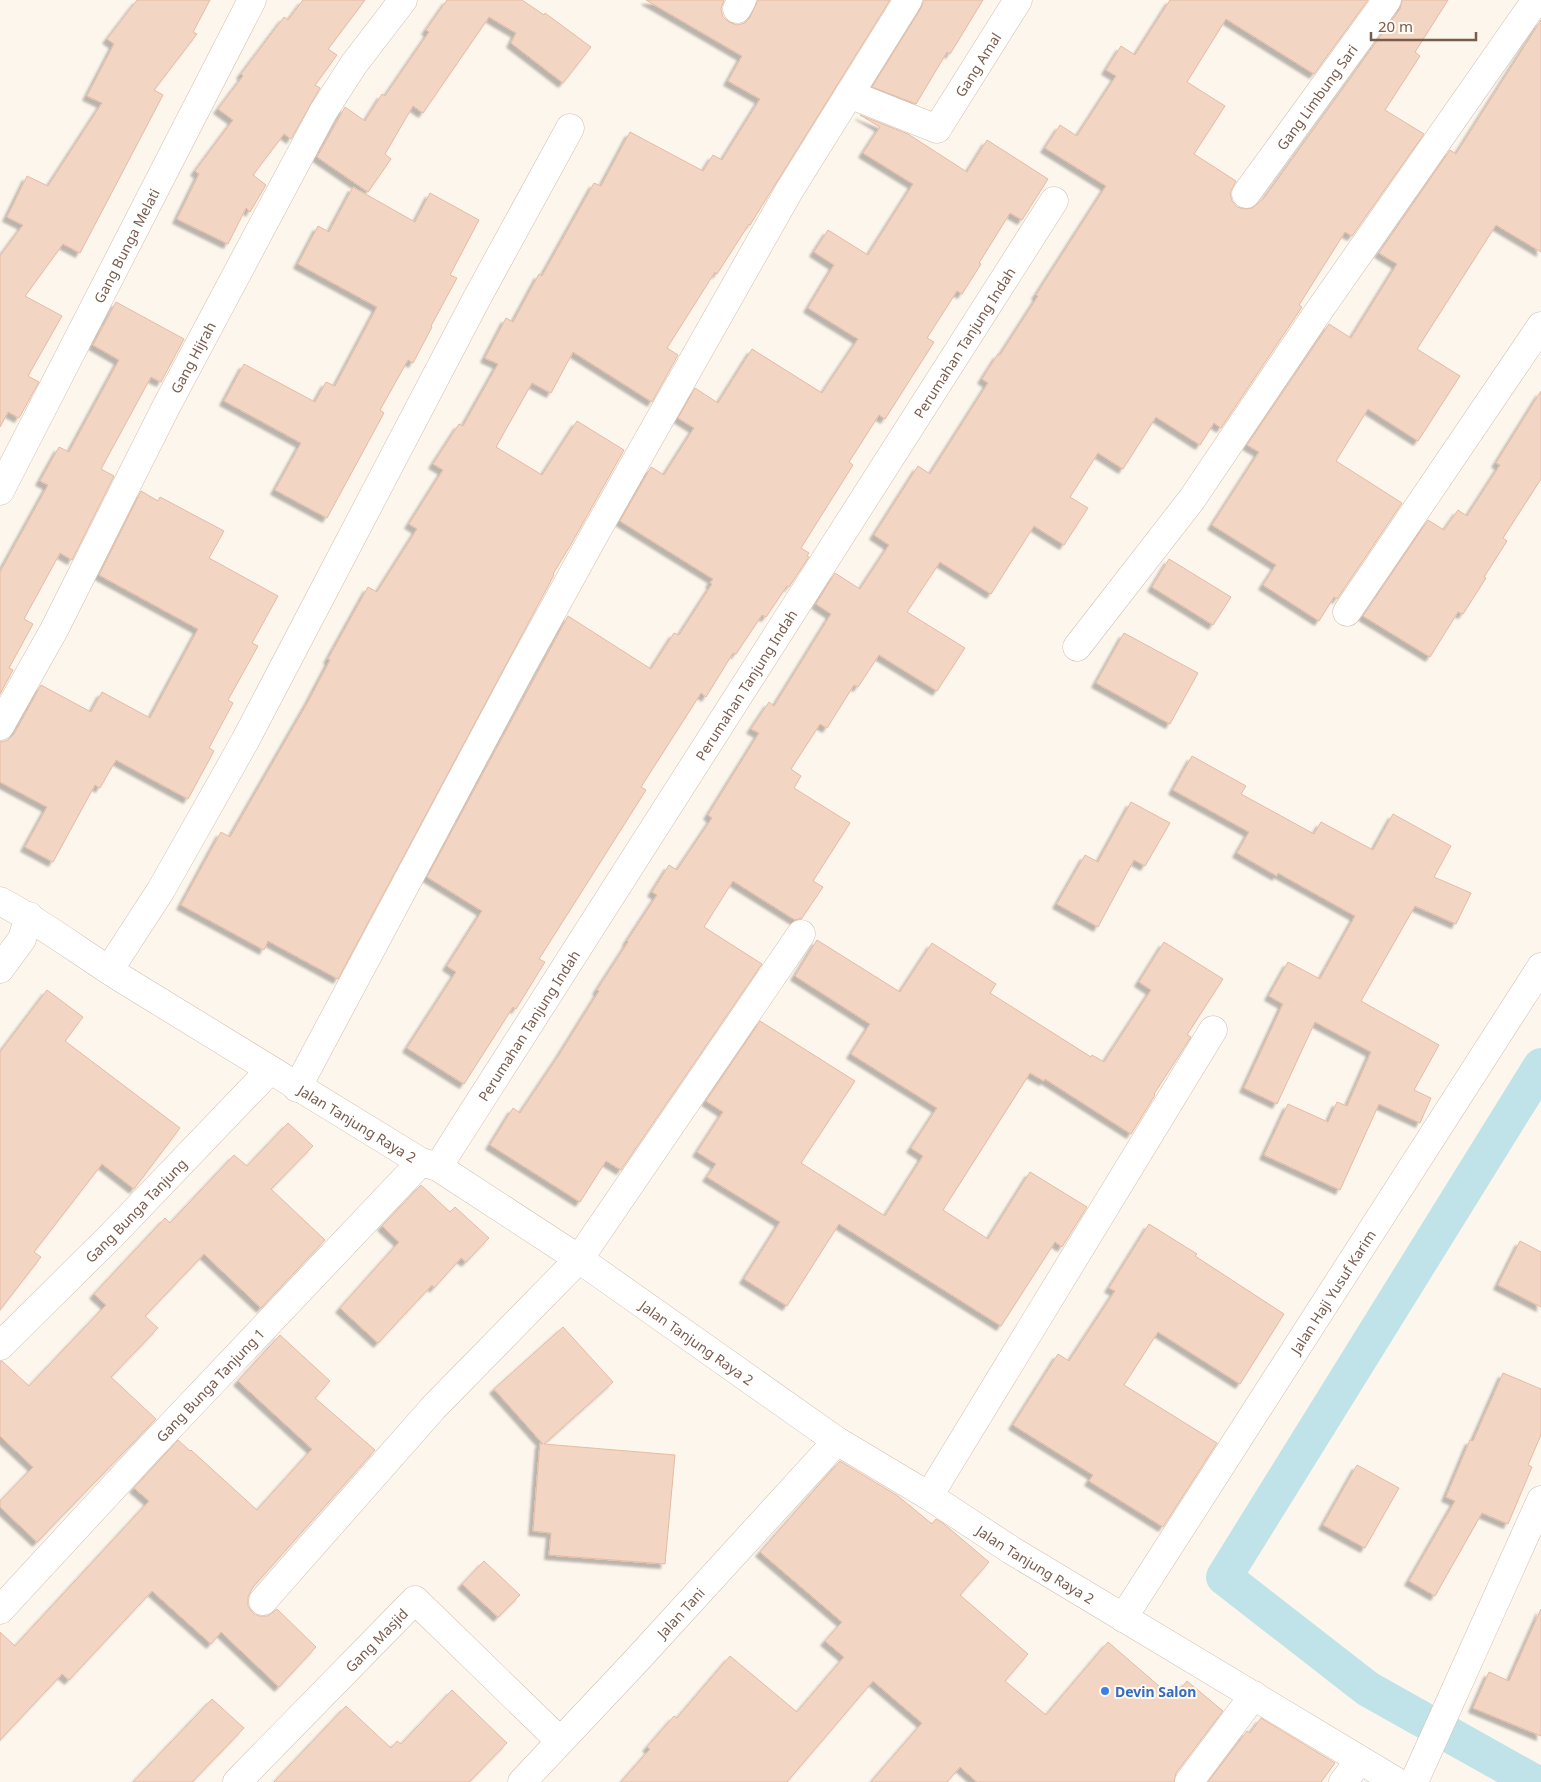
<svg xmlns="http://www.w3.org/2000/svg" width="1541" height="1782" viewBox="0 0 1541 1782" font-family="'Noto Sans',sans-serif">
	<defs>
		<filter id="shadow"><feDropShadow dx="-4.5" dy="4.5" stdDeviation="1" flood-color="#0004"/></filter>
	</defs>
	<rect width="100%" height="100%" fill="#fdf6ec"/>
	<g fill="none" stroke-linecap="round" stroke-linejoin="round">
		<path stroke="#bfe3e8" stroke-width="36" d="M 1534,1782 L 1368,1689 L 1224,1577 L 1541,1066"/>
	</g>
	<g fill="#f3d5c3" stroke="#e6bba3" filter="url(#shadow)">
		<path d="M 137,0 L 210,0 L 193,32 L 197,34 L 154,90 L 163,95 L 80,253 L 63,244 L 25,296 L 62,316 L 28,376 L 39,382 L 19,418 L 8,412 L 0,427 L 0,256 L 23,225 L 7,217 L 27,176 L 48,186 L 102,103 L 87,96 L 114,44 L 107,39 Z"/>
		<path d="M 303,0 L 365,0 L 328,49 L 337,55 L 315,85 L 320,88 L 291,139 L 284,134 L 253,175 L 266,185 L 250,212 L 246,208 L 228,244 L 177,219 L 199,174 L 195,171 L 233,120 L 218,109 L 243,76 L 241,74 L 284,17 L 288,20 Z"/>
		<path d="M 447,0 L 522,0 L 544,15 L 545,13 L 591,47 L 563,83 L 511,43 L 516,33 L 489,17 L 423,113 L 413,106 L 385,154 L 391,159 L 368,192 L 317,157 L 345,107 L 365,121 L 382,94 L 385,96 L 429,32 L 426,30 Z"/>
		<path d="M 646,0 L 724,0 L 721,9 L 723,17 L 729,22 L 737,25 L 745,23 L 750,17 L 758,0 L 890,0 L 750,225 L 749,224 L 717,274 L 715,272 L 667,348 L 678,355 L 652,402 L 573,352 L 551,393 L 532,383 L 496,447 L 542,475 L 577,421 L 624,450 L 570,546 L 553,574 L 554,575 L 338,979 L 268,941 L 264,950 L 181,905 L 221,832 L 230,837 L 309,700 L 330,660 L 328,659 L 368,587 L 377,592 L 417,529 L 409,524 L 443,470 L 433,464 L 459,424 L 463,426 L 498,364 L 485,358 L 506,318 L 513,322 L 539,274 L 542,276 L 594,183 L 601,186 L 630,132 L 703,171 L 713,155 L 722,160 L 760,99 L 728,81 L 742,56 Z"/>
		<path d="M 924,0 L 983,0 L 950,54 L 947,52 L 916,104 L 872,87 L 921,8 Z"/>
		<path d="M 1170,0 L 1368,0 L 1314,74 L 1226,19 L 1187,82 L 1225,106 L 1194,154 L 1236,181 L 1230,193 L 1232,201 L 1237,207 L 1244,209 L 1252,208 L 1264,198 L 1400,9 L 1402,0 L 1448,0 L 1415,52 L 1420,56 L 1385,110 L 1424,134 L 1352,236 L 1345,232 L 1299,305 L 1302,307 L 1221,428 L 1214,423 L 1200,445 L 1156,417 L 1123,469 L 1098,453 L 1070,497 L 1088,508 L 1064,545 L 1034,526 L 991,594 L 940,562 L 907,612 L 965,648 L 937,691 L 879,655 L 858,687 L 854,685 L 827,728 L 820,724 L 791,769 L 801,776 L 794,788 L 850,823 L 813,881 L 823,887 L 802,918 L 795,920 L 733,881 L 704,927 L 762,964 L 621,1170 L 606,1161 L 580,1202 L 490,1145 L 513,1108 L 520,1113 L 559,1055 L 599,991 L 597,990 L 628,942 L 627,941 L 657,895 L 652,892 L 669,865 L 677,870 L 712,818 L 708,815 L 759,733 L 751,729 L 769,702 L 774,706 L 831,614 L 816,604 L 835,573 L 860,589 L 889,545 L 874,535 L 918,466 L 930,474 L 988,383 L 982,379 L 998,354 L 1000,355 L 1038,296 L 1036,295 L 1106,186 L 1045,148 L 1060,125 L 1077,136 L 1116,76 L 1106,70 L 1121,46 L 1135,55 Z"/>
		<path d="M 1541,20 L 1541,252 L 1496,225 L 1417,349 L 1460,376 L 1418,441 L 1368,409 L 1336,461 L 1402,503 L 1337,599 L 1334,597 L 1319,621 L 1263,585 L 1276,565 L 1212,525 L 1259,452 L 1247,445 L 1329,324 L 1351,338 L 1397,264 L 1379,253 L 1450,150 L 1456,154 Z"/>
		<path d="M 860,115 L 908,134 L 967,172 L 987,140 L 1048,179 L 1022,220 L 1010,213 L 979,263 L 981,264 L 962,294 L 957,291 L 927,338 L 934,342 L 885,419 L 879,415 L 849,462 L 853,465 L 801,548 L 809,553 L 807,556 L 809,557 L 789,587 L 787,586 L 766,617 L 762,615 L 736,654 L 733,653 L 706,697 L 701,693 L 641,787 L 646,790 L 622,828 L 539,959 L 545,962 L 516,1009 L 513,1007 L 464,1084 L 407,1048 L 456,972 L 447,966 L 482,911 L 427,877 L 568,616 L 651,669 L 674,633 L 679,635 L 712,584 L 710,583 L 713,579 L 620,521 L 651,467 L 664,475 L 694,428 L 678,418 L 695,388 L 718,403 L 752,349 L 822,393 L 858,339 L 808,308 L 834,265 L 814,252 L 828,230 L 868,255 L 913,184 L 863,153 L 880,127 Z"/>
		<path d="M 353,187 L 415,222 L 430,193 L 479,220 L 450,275 L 457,278 L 431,326 L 432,327 L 413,363 L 408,360 L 380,410 L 384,413 L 327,518 L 275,490 L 301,443 L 224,401 L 244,364 L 315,402 L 326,382 L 335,386 L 377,307 L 298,264 L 318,226 L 329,232 Z"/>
		<path d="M 116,302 L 184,339 L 161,382 L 151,377 L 101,469 L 114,476 L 72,560 L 60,553 L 24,619 L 33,624 L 9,668 L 13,670 L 0,694 L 0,572 L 48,485 L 40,481 L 59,447 L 69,452 L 119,360 L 93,345 Z"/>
		<path d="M 1541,391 L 1541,479 L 1503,538 L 1507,541 L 1484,577 L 1486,578 L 1463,614 L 1458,612 L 1430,657 L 1363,616 L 1428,520 L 1444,530 L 1458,510 L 1467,516 L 1500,465 L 1496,463 Z"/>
		<path d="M 141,491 L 158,501 L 160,497 L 224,531 L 209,558 L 278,596 L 252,643 L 258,646 L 228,700 L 233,703 L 209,748 L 214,751 L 188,799 L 116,760 L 100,788 L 95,785 L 53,862 L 25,847 L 47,807 L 0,782 L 0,742 L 8,740 L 14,734 L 41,685 L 91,712 L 102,692 L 150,718 L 198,629 L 99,575 Z"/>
		<path d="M 1169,559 L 1231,597 L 1213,625 L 1152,587 Z"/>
		<path d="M 1124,633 L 1198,673 L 1170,724 L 1096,683 Z"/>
		<path d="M 1192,756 L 1246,786 L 1241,794 L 1314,834 L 1321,822 L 1373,850 L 1393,814 L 1451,846 L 1434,877 L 1471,893 L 1456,924 L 1415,906 L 1361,1001 L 1439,1045 L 1414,1090 L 1431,1098 L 1420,1123 L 1379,1104 L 1340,1190 L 1264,1155 L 1288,1104 L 1328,1122 L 1337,1102 L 1347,1106 L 1371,1052 L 1315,1022 L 1277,1104 L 1244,1088 L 1283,1004 L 1269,996 L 1288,962 L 1320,979 L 1355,916 L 1278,873 L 1277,876 L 1237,853 L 1249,832 L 1173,790 Z"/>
		<path d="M 1131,802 L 1170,823 L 1145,866 L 1134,860 L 1098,927 L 1057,904 L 1085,855 L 1098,862 Z"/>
		<path d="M 817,940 L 900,992 L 932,943 L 996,984 L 990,993 L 1091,1057 L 1092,1055 L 1104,1062 L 1151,990 L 1139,982 L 1164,942 L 1223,979 L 1187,1035 L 1191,1037 L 1154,1094 L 1155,1095 L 1131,1134 L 1045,1079 L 1044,1081 L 1030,1073 L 943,1210 L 988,1239 L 1030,1172 L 1087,1207 L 1062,1247 L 1055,1242 L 1001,1326 L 839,1224 L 787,1306 L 744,1279 L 780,1222 L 707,1177 L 716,1164 L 697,1152 L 723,1112 L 706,1101 L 760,1021 L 855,1081 L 801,1163 L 885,1216 L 923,1156 L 911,1148 L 937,1108 L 851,1054 L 870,1024 L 795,976 Z"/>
		<path d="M 47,990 L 83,1017 L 65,1041 L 180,1128 L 134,1189 L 102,1164 L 34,1252 L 41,1257 L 0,1310 L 0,1052 Z"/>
		<path d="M 288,1123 L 313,1146 L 271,1189 L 325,1240 L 261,1308 L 204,1254 L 145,1316 L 158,1328 L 111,1377 L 156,1419 L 37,1542 L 0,1507 L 0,1501 L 33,1467 L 0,1436 L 0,1361 L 2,1361 L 29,1386 L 106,1305 L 94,1294 L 165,1218 L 170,1223 L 234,1155 L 247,1166 Z"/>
		<path d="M 421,1185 L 450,1212 L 455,1207 L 489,1238 L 466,1262 L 461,1258 L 434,1288 L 432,1285 L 378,1343 L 340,1308 L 399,1242 L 382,1226 Z"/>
		<path d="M 1149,1224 L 1197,1254 L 1195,1256 L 1284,1314 L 1240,1384 L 1158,1332 L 1124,1385 L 1217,1443 L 1163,1527 L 1089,1481 L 1093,1475 L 1013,1425 L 1058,1354 L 1069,1361 L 1115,1291 L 1109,1288 Z"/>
		<path d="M 1520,1241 L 1541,1252 L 1541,1307 L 1498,1285 Z"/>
		<path d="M 563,1327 L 613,1382 L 544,1444 L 675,1455 L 665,1564 L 549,1555 L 551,1533 L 533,1531 L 540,1443 L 543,1444 L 494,1389 Z"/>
		<path d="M 280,1335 L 330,1381 L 315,1398 L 375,1450 L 253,1587 L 248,1597 L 248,1606 L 253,1613 L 259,1616 L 268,1616 L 277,1609 L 316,1647 L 279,1687 L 221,1632 L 211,1644 L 152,1591 L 69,1680 L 62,1674 L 0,1740 L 0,1632 L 15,1646 L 149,1501 L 134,1488 L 178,1440 L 190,1451 L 191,1450 L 257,1510 L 312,1449 L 238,1381 Z"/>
		<path d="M 1503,1373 L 1541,1389 L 1541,1435 L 1528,1465 L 1532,1467 L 1508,1524 L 1482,1513 L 1435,1596 L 1409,1581 L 1455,1501 L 1446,1497 L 1470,1440 L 1473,1441 Z"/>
		<path d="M 840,1461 L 898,1496 L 932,1524 L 936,1519 L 944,1524 L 989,1562 L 960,1595 L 1028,1654 L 1005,1681 L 1046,1715 L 1108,1642 L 1173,1698 L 1187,1681 L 1223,1711 L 1176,1773 L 1174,1782 L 977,1782 L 960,1767 L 947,1782 L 871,1782 L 922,1723 L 873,1681 L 787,1782 L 621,1782 L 650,1749 L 647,1747 L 674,1716 L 677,1718 L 730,1656 L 797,1712 L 844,1657 L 825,1641 L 842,1622 L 760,1552 Z"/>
		<path d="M 1357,1465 L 1399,1488 L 1365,1548 L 1323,1525 Z"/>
		<path d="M 484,1561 L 520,1595 L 498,1617 L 462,1584 Z"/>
		<path d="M 1541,1609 L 1541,1736 L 1473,1708 L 1489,1672 L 1509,1681 Z"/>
		<path d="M 452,1690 L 507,1743 L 469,1782 L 274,1782 L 346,1706 L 391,1748 L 397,1741 L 401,1744 Z"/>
		<path d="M 212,1699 L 244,1728 L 192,1782 L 133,1782 Z"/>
		<path d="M 1261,1718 L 1335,1763 L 1321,1782 L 1208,1782 L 1247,1731 L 1250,1733 Z"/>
	</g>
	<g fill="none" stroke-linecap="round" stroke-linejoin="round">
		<g stroke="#d1beb0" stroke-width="29">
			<g id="minor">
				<path d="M 737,9 L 742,0"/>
				<path id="s1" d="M 849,94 L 937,129 L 1018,0"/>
				<path id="s2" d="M 1246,194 L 1387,0"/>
				<path id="s3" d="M 0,491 L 252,0"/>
				<path d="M 1347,612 L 1541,326"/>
				<path d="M 1077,647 L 1192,499 L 1316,315 L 1536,0"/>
				<path id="s4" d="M 0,726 L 54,630 L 166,407 L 323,112 L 354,64 L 403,0"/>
				<path d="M 0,969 L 22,939 L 29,916"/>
				<path d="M 109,970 L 161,890 L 245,741 L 477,298 L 570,128"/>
				<path d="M 297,1088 L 520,670 L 596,532 L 789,191 L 908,0"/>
				<path id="s5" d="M 438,1167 L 1054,201"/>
				<path id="s6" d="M 0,1346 L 111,1236 L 270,1070"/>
				<path d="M 929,1496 L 1213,1030"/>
				<path d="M 263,1601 L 434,1407 L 579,1259 L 801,934"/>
				<path id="s7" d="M 0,1610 L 147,1451 L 421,1162"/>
				<path id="s8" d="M 1123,1618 L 1541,967"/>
				<path id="s9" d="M 237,1782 L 415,1600 L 560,1741"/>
				<path d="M 1189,1782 L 1254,1695"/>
				<path d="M 1343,1782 L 1360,1760"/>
				<path d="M 1414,1782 L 1541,1500"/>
			</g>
		</g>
		<g stroke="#d1beb0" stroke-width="29">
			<g id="tertiary">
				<path id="s10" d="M 0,901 C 42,923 80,952 121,978 C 221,1040 321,1101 421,1162 L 438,1167 L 579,1259 L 837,1441 L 929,1496 L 1011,1550 L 1397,1782"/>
				<path id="s11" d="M 522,1782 L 636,1661 L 837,1441"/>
			</g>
		</g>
		<use href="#minor" stroke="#fff" stroke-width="28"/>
		<use href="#tertiary" stroke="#fff" stroke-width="28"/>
	</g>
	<circle fill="#3f7fe0" stroke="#fffaf3" stroke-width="2" cx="1105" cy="1691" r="5"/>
	<g text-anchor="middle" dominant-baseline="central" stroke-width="4" stroke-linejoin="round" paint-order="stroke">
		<g font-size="14" fill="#7a5c4d" stroke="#fffaf3">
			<text stroke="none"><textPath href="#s1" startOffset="171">Gang Amal</textPath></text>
			<text stroke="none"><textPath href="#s2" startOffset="120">Gang Limbung Sari</textPath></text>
			<text stroke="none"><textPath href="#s3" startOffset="276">Gang Bunga Melati</textPath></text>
			<text stroke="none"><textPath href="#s5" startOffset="978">Perumahan Tanjung Indah</textPath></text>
			<text stroke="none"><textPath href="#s4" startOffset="416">Gang Hijrah</textPath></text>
			<text stroke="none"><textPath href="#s5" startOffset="572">Perumahan Tanjung Indah</textPath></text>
			<text stroke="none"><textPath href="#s5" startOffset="168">Perumahan Tanjung Indah</textPath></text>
			<text stroke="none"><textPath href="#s10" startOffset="421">Jalan Tanjung Raya 2</textPath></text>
			<text stroke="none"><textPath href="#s6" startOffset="192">Gang Bunga Tanjung</textPath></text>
			<text stroke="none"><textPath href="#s8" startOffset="388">Jalan Haji Yusuf Karim</textPath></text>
			<text stroke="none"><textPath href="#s10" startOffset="826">Jalan Tanjung Raya 2</textPath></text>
			<text stroke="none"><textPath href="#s7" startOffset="308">Gang Bunga Tanjung 1</textPath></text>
			<text stroke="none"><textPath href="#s10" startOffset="1231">Jalan Tanjung Raya 2</textPath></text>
			<text stroke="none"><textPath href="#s11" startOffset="232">Jalan Tani</textPath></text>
			<text stroke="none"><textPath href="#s9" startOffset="199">Gang Masjid</textPath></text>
		</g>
		<g font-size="14" font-weight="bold" fill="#366cbe" stroke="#fffaf3" text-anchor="start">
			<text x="1115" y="1691">Devin Salon</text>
		</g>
	</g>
	<path d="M1371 32v8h105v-8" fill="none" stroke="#7a5c4d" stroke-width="2.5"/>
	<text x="1378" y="32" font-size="15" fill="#7a5c4d" stroke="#fffaf3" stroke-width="4" paint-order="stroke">20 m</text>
</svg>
